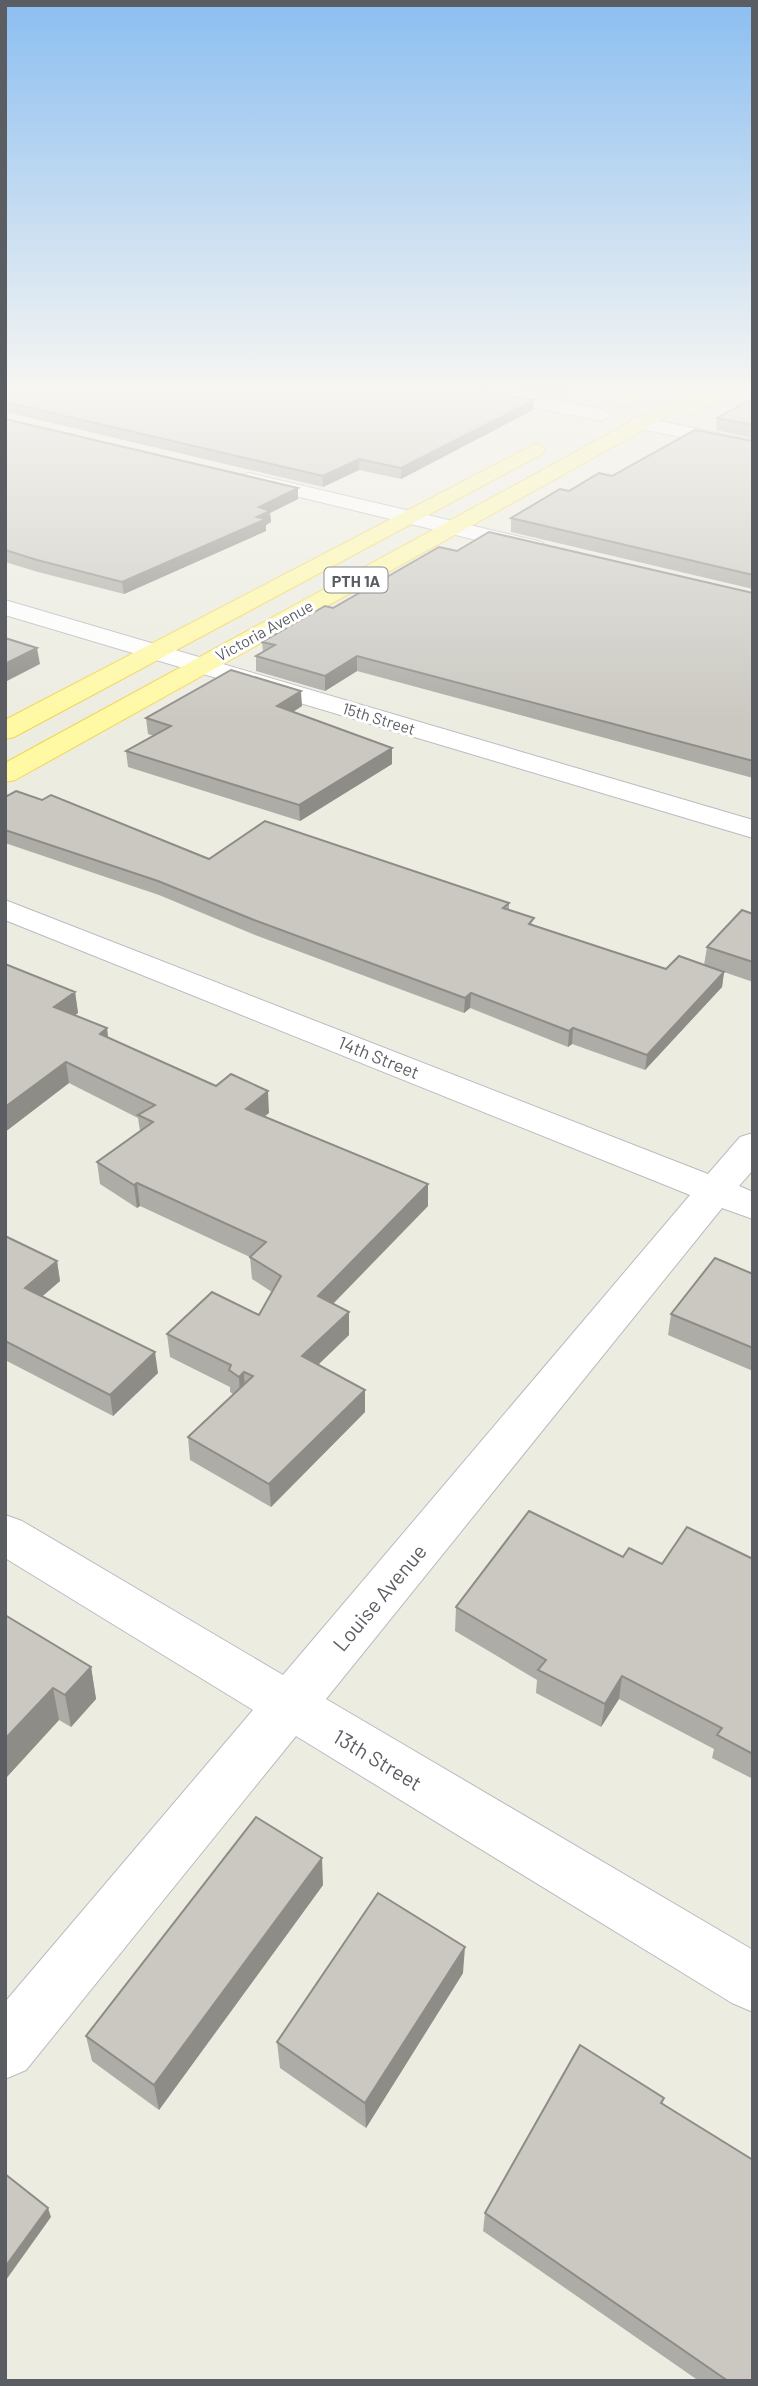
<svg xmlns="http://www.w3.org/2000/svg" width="758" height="2386" viewBox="0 0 758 2386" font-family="Barlow,sans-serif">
	<rect width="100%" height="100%" fill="#edece1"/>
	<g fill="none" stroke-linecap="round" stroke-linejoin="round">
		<g stroke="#b9bbc0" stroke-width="2">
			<g id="minor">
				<path d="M 446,387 L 481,387 L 601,409 L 610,415 L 601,421 L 455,392 Z"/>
				<path d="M 639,417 L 753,440 L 753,452 L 632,427 L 630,423 L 632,419 Z"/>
				<path d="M 249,473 L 542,542 L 545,547 L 542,552 L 534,554 L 242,483 L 239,479 L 242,475 Z"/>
				<path d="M 5,600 L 753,820 L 753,838 L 5,615 Z"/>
				<path d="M 5,900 L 708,1174 L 740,1137 L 753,1133 L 753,1170 L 739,1186 L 753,1192 L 753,1219 L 722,1208 L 326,1699 L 753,1950 L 753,2012 L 732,2003 L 296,1736 L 26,2070 L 5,2079 L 5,2002 L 253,1710 L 5,1558 L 5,1515 L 22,1521 L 283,1675 L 690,1195 L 5,920 Z"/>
			</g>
		</g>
		<g stroke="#f1d556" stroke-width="2">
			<g id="major">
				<path d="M 634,387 L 654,387 L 631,406 L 619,406 L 616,402 Z"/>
				<path d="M 695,387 L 716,387 L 715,389 L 753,387 L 753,391 L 726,397 L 688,415 L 679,410 L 15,780 L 5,782 L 5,763 Z"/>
				<path d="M 535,444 L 542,446 L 545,450 L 542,454 L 14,737 L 5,739 L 5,720 Z"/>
			</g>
		</g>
		<use href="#minor" fill="#fff" fill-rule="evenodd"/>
		<use href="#major" fill="#fff9a4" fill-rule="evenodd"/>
	</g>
	<g fill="#aeaca6">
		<path d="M 5,387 L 534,400 L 533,410 L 401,479 L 359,470 L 323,487 L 5,412 Z"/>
		<path d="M 493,387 L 580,387 L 557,398 Z"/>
		<path d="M 753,398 L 753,438 L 716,430 L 717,418 Z"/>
		<path d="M 5,419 L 298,488 L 298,499 L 270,513 L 271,522 L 266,525 L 266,531 L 124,594 L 38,572 L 5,562 Z"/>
		<path d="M 753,441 L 753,589 L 511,532 L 511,518 L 569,491 L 612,476 Z"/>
		<path d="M 457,551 L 753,593 L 753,778 L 357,671 L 325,691 L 256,671 L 256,656 L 263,652 L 262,642 Z"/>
		<path d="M 302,706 L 293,712 L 392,748 L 392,764 L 300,821 L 128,767 L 126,751 L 154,736 L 148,734 L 146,718 Z"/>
		<path d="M 5,797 L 209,859 L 509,903 L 509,910 L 534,925 L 666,969 L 704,965 L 707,947 L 753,914 L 753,982 L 724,972 L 722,987 L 645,1070 L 572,1044 L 568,1047 L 470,1008 L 464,1013 L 255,935 L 159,895 L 5,843 Z"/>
		<path d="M 5,964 L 75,992 L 78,1013 L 74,1015 L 107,1028 L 108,1037 L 269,1113 L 265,1116 L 428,1184 L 428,1206 L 333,1304 L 349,1335 L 318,1365 L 365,1390 L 365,1412 L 271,1507 L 190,1460 L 188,1437 L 233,1394 L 230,1392 L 230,1387 L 170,1357 L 167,1334 L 259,1315 L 272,1292 L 252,1279 L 250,1257 L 140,1206 L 137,1208 L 100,1184 L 97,1162 L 140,1131 L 138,1118 L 69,1083 L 5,1132 Z"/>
		<path d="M 5,1236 L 57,1261 L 60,1281 L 42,1296 L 158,1373 L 113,1416 L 5,1360 Z"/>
		<path d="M 753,1274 L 753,1371 L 668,1335 L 671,1314 Z"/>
		<path d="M 623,1557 L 662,1564 L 753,1559 L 753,1779 L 712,1758 L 714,1749 L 619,1699 L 601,1727 L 536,1693 L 537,1680 L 455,1631 L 456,1607 Z"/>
		<path d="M 5,1615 L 91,1667 L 96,1699 L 71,1727 L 59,1720 L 5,1779 Z"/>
		<path d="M 323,1885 L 159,2110 L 92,2061 L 86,2036 Z"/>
		<path d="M 463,1973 L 366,2128 L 280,2068 L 277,2042 Z"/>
		<path d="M 664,2098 L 662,2104 L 753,2381 L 699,2381 L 483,2231 L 485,2213 Z"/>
	</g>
	<g fill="#8d8c87">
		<path d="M 560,387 L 580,387 L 557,398 L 557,388 Z"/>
		<path d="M 534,400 L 533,410 L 401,479 L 401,468 Z"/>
		<path d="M 359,459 L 359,470 L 323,487 L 323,476 Z"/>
		<path d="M 298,488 L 298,499 L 270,513 L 271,522 L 266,525 L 266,531 L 124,594 L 122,582 L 259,507 Z"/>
		<path d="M 37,648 L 40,664 L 5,682 L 5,664 Z"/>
		<path d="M 357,656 L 357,671 L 325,691 L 325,676 Z"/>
		<path d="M 301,691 L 302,706 L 278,721 L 277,706 Z"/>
		<path d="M 392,748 L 392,764 L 300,821 L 299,805 Z"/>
		<path d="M 724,972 L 722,987 L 645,1070 L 647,1055 Z"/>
		<path d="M 75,992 L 78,1013 L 57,1028 L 54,1007 Z"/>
		<path d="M 471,993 L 470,1008 L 464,1013 L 465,998 Z"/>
		<path d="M 107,1028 L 109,1050 L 100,1034 Z"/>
		<path d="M 573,1028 L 572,1044 L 568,1047 L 569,1031 Z"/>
		<path d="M 66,1062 L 69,1083 L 5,1132 L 5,1107 Z"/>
		<path d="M 268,1091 L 269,1113 L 247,1130 L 246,1109 Z"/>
		<path d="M 137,1183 L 140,1206 L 137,1208 L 134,1185 Z"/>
		<path d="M 428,1184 L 428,1206 L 319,1318 L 318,1296 Z"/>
		<path d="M 57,1261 L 60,1281 L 29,1308 L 25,1288 Z"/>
		<path d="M 349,1312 L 349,1335 L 303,1379 L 302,1356 Z"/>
		<path d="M 155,1352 L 158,1373 L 113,1416 L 110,1395 Z"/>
		<path d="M 244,1372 L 245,1394 L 240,1399 L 239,1377 Z"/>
		<path d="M 365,1390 L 365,1412 L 271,1507 L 269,1484 Z"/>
		<path d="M 91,1667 L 96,1699 L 71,1727 L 65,1695 Z"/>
		<path d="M 622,1676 L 619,1699 L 601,1727 L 605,1704 Z"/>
		<path d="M 53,1688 L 59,1720 L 5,1779 L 5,1739 Z"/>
		<path d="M 322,1858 L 323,1885 L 159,2110 L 154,2085 Z"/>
		<path d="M 465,1947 L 463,1973 L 366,2128 L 365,2103 Z"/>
		<path d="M 48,2208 L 51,2217 L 6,2280 L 5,2267 Z"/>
	</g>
	<g fill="#cac8c1" stroke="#8d8c87" stroke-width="2">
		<path d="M 5,387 L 465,387 L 534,400 L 401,468 L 359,459 L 323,476 L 5,402 Z"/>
		<path d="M 753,398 L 753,425 L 717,418 Z"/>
		<path d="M 5,419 L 298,488 L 259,507 L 270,511 L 257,517 L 266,519 L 122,582 L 37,560 L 5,550 Z"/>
		<path d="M 695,430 L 753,441 L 753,575 L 511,518 L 560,489 L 569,491 L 599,473 L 612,476 Z"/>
		<path d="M 489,532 L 753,593 L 753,761 L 357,656 L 325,676 L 256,656 L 275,645 L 262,642 L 325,606 L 333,608 L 439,547 L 457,551 Z"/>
		<path d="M 5,638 L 37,648 L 5,664 Z"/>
		<path d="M 231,670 L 301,691 L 277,706 L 392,748 L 299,805 L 126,751 L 171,726 L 146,718 Z"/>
		<path d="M 16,791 L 42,800 L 51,795 L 209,859 L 265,821 L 509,903 L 503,908 L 534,918 L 529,924 L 666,969 L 679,956 L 724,972 L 647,1055 L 573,1028 L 569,1031 L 471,993 L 465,998 L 254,920 L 158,881 L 5,830 L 5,797 Z"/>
		<path d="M 742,910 L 753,914 L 753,962 L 707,947 Z"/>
		<path d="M 5,964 L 75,992 L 54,1007 L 107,1028 L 100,1034 L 216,1086 L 231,1074 L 268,1091 L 246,1109 L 428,1184 L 318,1296 L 349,1312 L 302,1356 L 365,1390 L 269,1484 L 188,1437 L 253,1376 L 244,1372 L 239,1377 L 229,1370 L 231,1365 L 167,1334 L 212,1292 L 259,1315 L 281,1276 L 250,1257 L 266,1242 L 137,1183 L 134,1185 L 97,1162 L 153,1122 L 138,1115 L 155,1105 L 66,1062 L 5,1107 Z"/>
		<path d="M 5,1236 L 57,1261 L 25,1288 L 155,1352 L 110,1395 L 5,1341 Z"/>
		<path d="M 715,1258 L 753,1274 L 753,1348 L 671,1314 Z"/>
		<path d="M 529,1511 L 623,1557 L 629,1548 L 662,1564 L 687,1527 L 753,1559 L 753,1754 L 717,1735 L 722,1728 L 622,1676 L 605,1704 L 538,1670 L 546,1660 L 456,1607 Z"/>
		<path d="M 5,1615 L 91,1667 L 65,1695 L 53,1688 L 5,1739 Z"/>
		<path d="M 256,1817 L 322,1858 L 154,2085 L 86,2036 Z"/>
		<path d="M 378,1893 L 465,1947 L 365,2103 L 277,2042 Z"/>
		<path d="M 580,2045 L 664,2098 L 661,2103 L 753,2160 L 753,2381 L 728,2381 L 485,2213 Z"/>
		<path d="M 5,2174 L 48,2208 L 5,2267 Z"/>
	</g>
	<linearGradient id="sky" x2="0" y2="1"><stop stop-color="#8bbef1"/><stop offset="0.54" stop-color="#f7f6f2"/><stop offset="1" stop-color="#f7f6f2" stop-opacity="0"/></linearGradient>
	<rect width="758" height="721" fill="url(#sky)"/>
	<g text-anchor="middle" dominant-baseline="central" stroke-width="6" stroke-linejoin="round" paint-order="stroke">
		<rect fill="#fff" stroke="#8c8e91" stroke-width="2" x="324.5" y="567.5" width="63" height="25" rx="5"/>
		<g font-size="16" font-weight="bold" fill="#5a5d62">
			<text x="356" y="580">PTH 1A</text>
		</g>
		<g font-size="16" fill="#5a5d62" stroke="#fff">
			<text transform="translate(264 630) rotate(-29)">Victoria Avenue</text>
			<text transform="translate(379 718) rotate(17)">15th Street</text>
		</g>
		<g font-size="18" fill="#5a5d62" stroke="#fff">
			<text transform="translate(379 1057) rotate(22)">14th Street</text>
		</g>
		<g font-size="21" fill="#5a5d62" stroke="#fff">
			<text transform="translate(379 1597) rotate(-50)">Louise Avenue</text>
			<text transform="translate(378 1759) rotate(31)">13th Street</text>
		</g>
	</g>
	<rect width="758" height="2386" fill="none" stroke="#5a5d62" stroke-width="14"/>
</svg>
